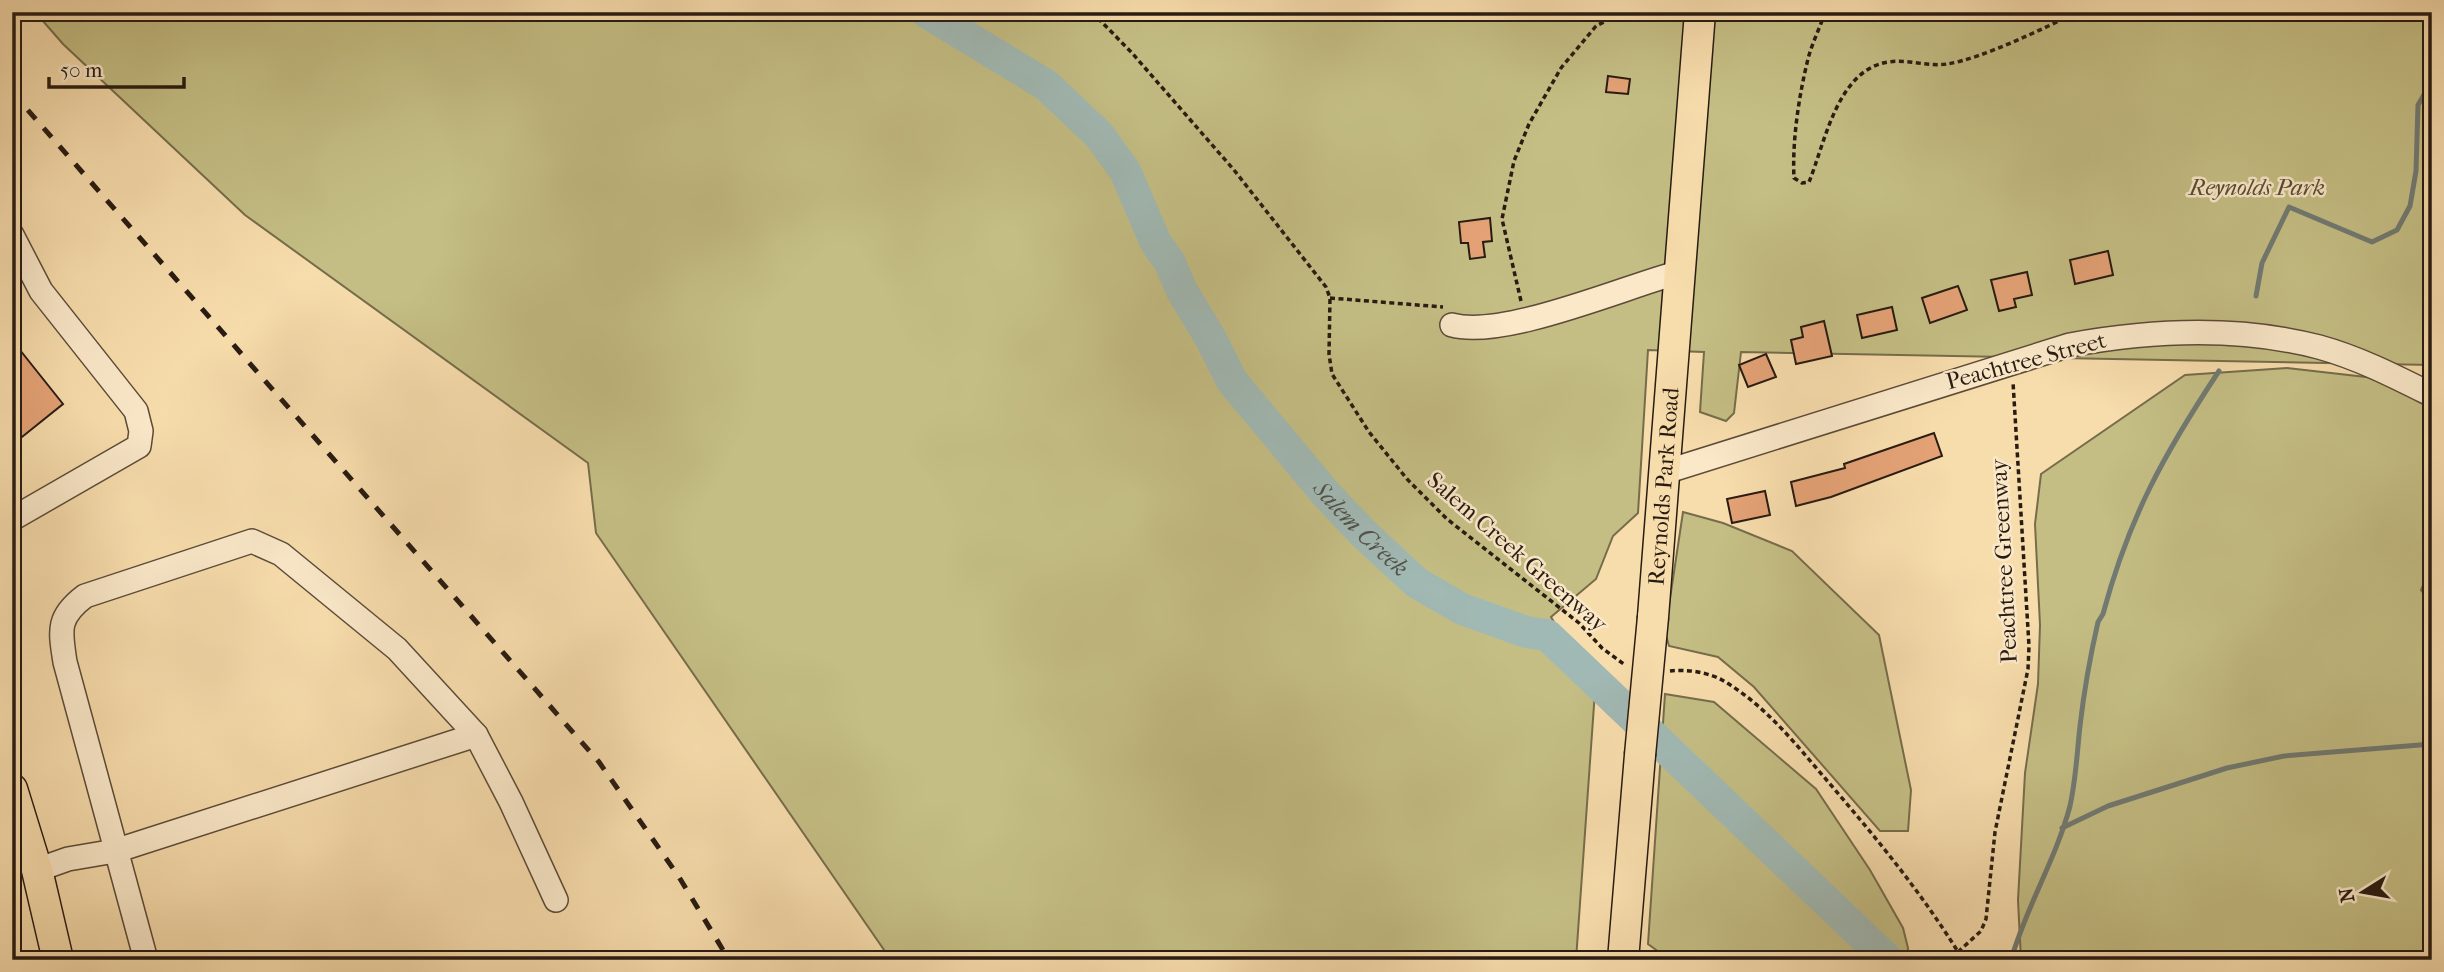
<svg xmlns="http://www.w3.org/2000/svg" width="2444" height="972" viewBox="0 0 2444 972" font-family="'IM FELL French Canon',serif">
	<rect width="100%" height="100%" fill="#f7dcac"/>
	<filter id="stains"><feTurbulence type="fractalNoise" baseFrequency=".00286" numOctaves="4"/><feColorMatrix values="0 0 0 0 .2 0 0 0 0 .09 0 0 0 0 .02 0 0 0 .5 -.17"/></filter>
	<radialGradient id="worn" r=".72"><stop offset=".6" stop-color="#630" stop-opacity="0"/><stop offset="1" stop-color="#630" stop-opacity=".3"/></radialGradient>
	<g fill="#c4be84" stroke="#766c4b" stroke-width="2">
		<path d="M 35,12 L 2432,12 L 2432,365 L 1741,352 L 1734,413 L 1726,421 L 1700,412 L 1704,352 L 1648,350 L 1638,513 L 1613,536 L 1596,579 L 1551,617 L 1595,691 L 1576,960 L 891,960 L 596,533 L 588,463 L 245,215 L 63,44 Z"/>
		<path d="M 2287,368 L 2401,381 L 2432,411 L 2432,564 L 2421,590 L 2432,603 L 2432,960 L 2021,960 L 2018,900 L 2025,773 L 2038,684 L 2040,625 L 2035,524 L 2041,474 L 2185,375 Z"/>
		<path d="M 1683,512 L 1723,523 L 1792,551 L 1879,635 L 1911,790 L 1908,831 L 1880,831 L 1754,687 L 1718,657 L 1669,646 L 1665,632 Z"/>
		<path d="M 1665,694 L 1714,702 L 1816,789 L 1870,870 L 1903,928 L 1908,948 L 1907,960 L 1670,960 L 1648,944 Z"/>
	</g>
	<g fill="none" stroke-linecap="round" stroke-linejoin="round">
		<g stroke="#717a73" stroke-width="5">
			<path d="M 2256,296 L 2262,263 L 2289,207 L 2372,242 L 2397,230 L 2410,206 L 2416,171 L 2418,105 L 2432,81"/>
			<path d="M 2062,828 L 2108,806 L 2227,768 L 2284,756 L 2432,744"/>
			<path d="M 2011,960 C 2026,907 2056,859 2070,806 C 2076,779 2077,753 2080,726 C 2084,691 2090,657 2098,622 L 2103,614 C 2129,517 2164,454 2219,371"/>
		</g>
		<path stroke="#a1b9b4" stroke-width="32" id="s1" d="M 926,12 L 1046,85 L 1099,135 L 1125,171 L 1156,243 L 1169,261 L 1182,291 L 1211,339 L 1232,381 L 1326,494 L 1363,533 L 1417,583 L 1462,609 L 1526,632 L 1547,635 L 1888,960"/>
	</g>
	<g fill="#e4a276" stroke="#281b12" stroke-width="2">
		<path d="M 1608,76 L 1630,79 L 1628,94 L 1606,92 Z"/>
		<path d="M 1490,218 L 1492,241 L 1483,242 L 1485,257 L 1470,259 L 1468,243 L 1461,243 L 1459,222 Z"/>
		<path d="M 2108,251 L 2113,275 L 2075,284 L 2070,260 Z"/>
		<path d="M 2027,272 L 2032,295 L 2014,299 L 2016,307 L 1999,311 L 1991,280 Z"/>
		<path d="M 1958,286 L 1967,310 L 1930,323 L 1922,298 Z"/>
		<path d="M 1892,307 L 1897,330 L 1862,338 L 1857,315 Z"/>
		<path d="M 1824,321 L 1832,356 L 1796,364 L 1791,340 L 1803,337 L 1801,327 Z"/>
		<path d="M 12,340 L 63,404 L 12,445 Z"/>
		<path d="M 1766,354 L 1776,377 L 1748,387 L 1739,365 Z"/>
		<path d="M 1934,433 L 1942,456 L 1831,497 L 1796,506 L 1791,482 L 1845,468 L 1844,464 Z"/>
		<path d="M 1765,491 L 1770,515 L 1732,523 L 1727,499 Z"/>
	</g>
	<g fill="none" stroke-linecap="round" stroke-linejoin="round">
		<g stroke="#5c4b38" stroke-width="26">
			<g id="minor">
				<path d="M 12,235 L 41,291 L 136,411 L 141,431 L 139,446 L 12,519"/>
				<path d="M 1452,325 C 1504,339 1624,287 1680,272"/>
				<path d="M 1665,472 L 2070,345 C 2152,330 2238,326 2319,347 C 2359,358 2396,377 2432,395"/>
				<path d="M 37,870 L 68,859 L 115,851 L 476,735"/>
				<path d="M 146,960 L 65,662 C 60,630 57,617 85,596 L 252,541 L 281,554 L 397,649 L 476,735 L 511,802 L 556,900"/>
			</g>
		</g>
		<g stroke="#281b12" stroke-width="33">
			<g id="major">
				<path id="s2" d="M 1653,617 L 1700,12"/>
				<path d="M 12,789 L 37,870 L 58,960"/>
				<path d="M 1623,960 L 1640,755"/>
			</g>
		</g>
		<g stroke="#281b12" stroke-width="3.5" stroke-dasharray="5 3.5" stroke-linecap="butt">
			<path d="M 1092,12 L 1132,53 L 1234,170 L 1326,287 L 1330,298 L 1329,354 L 1332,374 L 1369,432 L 1407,479 L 1447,519 L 1579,623 L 1602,648 L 1625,665"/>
			<path d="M 1825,12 C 1820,28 1812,43 1808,59 C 1799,95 1792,141 1794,178 L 1802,183 L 1809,182 C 1825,143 1837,70 1888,62 C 1908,59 1928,67 1947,64 C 1981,59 2045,28 2077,12"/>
			<path d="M 1330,298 L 1443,307"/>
			<path d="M 1521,301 L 1502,219 L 1514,161 L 1529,124 L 1561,68 L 1596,26 L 1623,12"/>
			<path d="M 1670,671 C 1686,669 1707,672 1722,680 C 1766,705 1798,747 1830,784 C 1878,840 1925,897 1963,960"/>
			<path d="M 1958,952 L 1981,931 L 1986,919 L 1995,832 L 2028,669 L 2029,646 L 2013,382"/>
		</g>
		<use href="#minor" stroke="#fae8c9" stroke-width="23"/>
		<use href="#major" stroke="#f7dcac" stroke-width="30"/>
		<path stroke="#281b12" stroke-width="5" stroke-dasharray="12 12" stroke-linecap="butt" d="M 12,92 L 599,762 L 679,877 L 729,960"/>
		<g stroke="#281b12" stroke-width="33" stroke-linecap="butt">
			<path id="major-bridge" d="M 1640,755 L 1653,617"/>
		</g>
		<use href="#major-bridge" stroke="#f7dcac" stroke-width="30"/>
	</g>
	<g text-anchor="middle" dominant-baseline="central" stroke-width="5" stroke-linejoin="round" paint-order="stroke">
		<g font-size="23" font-style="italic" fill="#574c34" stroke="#fae8c9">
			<text x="2257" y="187">Reynolds Park</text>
		</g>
		<g font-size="23" fill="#281b12" stroke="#fae8c9">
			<text transform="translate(2026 361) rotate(-15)">Peachtree Street</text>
			<text stroke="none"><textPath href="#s2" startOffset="131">Reynolds Park Road</textPath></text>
			<text transform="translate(1517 552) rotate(41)">Salem Creek Greenway</text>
			<text transform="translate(2004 561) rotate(-93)">Peachtree Greenway</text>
		</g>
		<g font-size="24" font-style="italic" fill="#52524b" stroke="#fae8c9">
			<text stroke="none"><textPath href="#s1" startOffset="690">Salem Creek</textPath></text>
		</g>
	</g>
	<rect width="2444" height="972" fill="none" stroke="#f7dcac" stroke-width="42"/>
	<rect x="14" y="14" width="2416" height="944" fill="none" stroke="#281b12" stroke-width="3.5"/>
	<rect x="21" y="21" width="2402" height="930" fill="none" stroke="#281b12" stroke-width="2"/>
	<g transform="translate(2363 892) rotate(259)" stroke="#fae8c9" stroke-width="5" paint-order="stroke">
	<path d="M0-5L12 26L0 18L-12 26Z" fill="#281b12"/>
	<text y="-10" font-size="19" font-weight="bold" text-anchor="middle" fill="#281b12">N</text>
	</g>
	<path d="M49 77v10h135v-10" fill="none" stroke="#281b12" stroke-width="3.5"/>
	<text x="60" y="77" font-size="21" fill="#281b12" stroke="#fae8c9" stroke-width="5" paint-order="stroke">50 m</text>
	<rect width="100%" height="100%" filter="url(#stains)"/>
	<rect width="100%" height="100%" fill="url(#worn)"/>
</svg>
